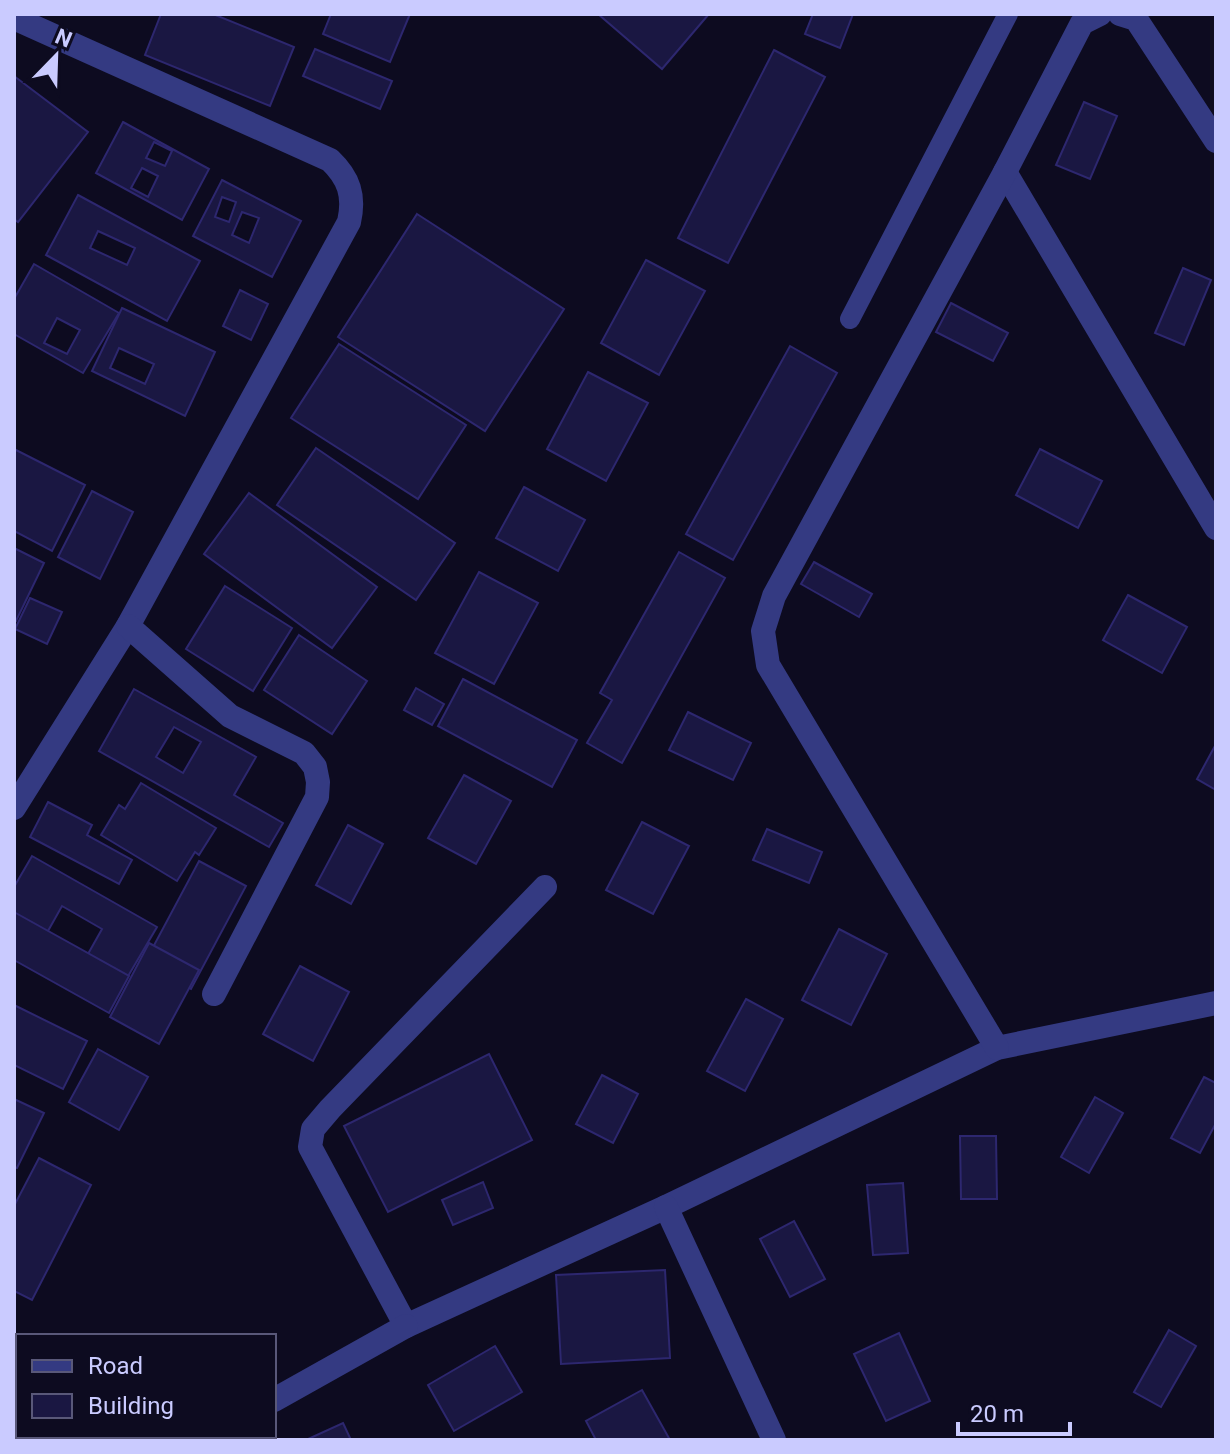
<svg xmlns="http://www.w3.org/2000/svg" width="1230" height="1454" viewBox="0 0 1230 1454" font-family="Roboto,sans-serif">
	<rect width="100%" height="100%" fill="#0d0b20"/>
	<g fill="#1a1742" stroke="#2d276f" stroke-width="2" fill-rule="evenodd">
		<path d="M 161,14 L 213,14 L 294,47 L 270,106 L 145,55 Z"/>
		<path d="M 331,14 L 410,14 L 390,62 L 323,34 Z"/>
		<path d="M 598,14 L 709,14 L 662,69 Z"/>
		<path d="M 813,14 L 853,14 L 840,48 L 805,34 Z"/>
		<path d="M 315,49 L 392,81 L 380,109 L 303,76 Z"/>
		<path d="M 774,50 L 825,77 L 728,263 L 678,238 Z"/>
		<path d="M 14,76 L 88,132 L 18,222 L 14,219 Z"/>
		<path d="M 1084,102 L 1117,116 L 1090,179 L 1056,165 Z"/>
		<path d="M 123,122 L 209,169 L 182,220 L 96,173 ZM 154,142 L 172,151 L 165,166 L 146,158 ZM 142,168 L 158,176 L 148,197 L 131,188 Z"/>
		<path d="M 222,180 L 301,221 L 272,277 L 193,236 ZM 222,197 L 236,202 L 229,222 L 215,217 ZM 242,212 L 259,218 L 249,243 L 232,235 Z"/>
		<path d="M 78,195 L 200,261 L 167,321 L 46,255 ZM 98,231 L 135,248 L 127,265 L 90,248 Z"/>
		<path d="M 417,214 L 564,309 L 485,431 L 338,337 Z"/>
		<path d="M 646,260 L 705,291 L 659,375 L 601,343 Z"/>
		<path d="M 34,264 L 119,313 L 83,373 L 14,334 L 14,299 ZM 57,318 L 80,330 L 67,354 L 44,343 Z"/>
		<path d="M 1183,268 L 1211,280 L 1184,345 L 1155,333 Z"/>
		<path d="M 240,290 L 268,304 L 251,340 L 223,326 Z"/>
		<path d="M 951,303 L 1008,333 L 993,361 L 936,332 Z"/>
		<path d="M 122,308 L 215,352 L 185,416 L 92,371 ZM 119,348 L 154,364 L 145,384 L 110,368 Z"/>
		<path d="M 339,344 L 466,425 L 418,499 L 291,418 Z"/>
		<path d="M 790,346 L 837,373 L 733,560 L 686,534 Z"/>
		<path d="M 588,372 L 648,403 L 606,481 L 547,449 Z"/>
		<path d="M 316,448 L 455,543 L 416,600 L 277,505 Z"/>
		<path d="M 14,449 L 85,485 L 52,551 L 14,531 Z"/>
		<path d="M 1040,449 L 1102,481 L 1078,528 L 1016,495 Z"/>
		<path d="M 524,487 L 585,520 L 558,571 L 496,538 Z"/>
		<path d="M 92,491 L 133,512 L 100,579 L 58,557 Z"/>
		<path d="M 249,493 L 377,587 L 332,648 L 204,554 Z"/>
		<path d="M 14,548 L 44,563 L 16,621 L 14,620 Z"/>
		<path d="M 679,552 L 725,578 L 622,763 L 587,743 L 612,700 L 600,693 Z"/>
		<path d="M 814,562 L 872,594 L 859,617 L 801,584 Z"/>
		<path d="M 479,572 L 538,603 L 494,684 L 435,653 Z"/>
		<path d="M 225,586 L 292,628 L 253,691 L 186,649 Z"/>
		<path d="M 1128,595 L 1187,627 L 1162,673 L 1103,640 Z"/>
		<path d="M 30,598 L 62,612 L 47,644 L 15,629 Z"/>
		<path d="M 299,635 L 367,681 L 332,734 L 264,690 Z"/>
		<path d="M 463,679 L 577,740 L 552,787 L 438,726 Z"/>
		<path d="M 416,688 L 444,704 L 432,725 L 404,710 Z"/>
		<path d="M 134,689 L 256,757 L 234,795 L 283,823 L 269,847 L 99,751 ZM 174,727 L 201,742 L 183,773 L 156,757 Z"/>
		<path d="M 688,712 L 751,743 L 733,780 L 669,750 Z"/>
		<path d="M 1216,744 L 1216,790 L 1197,779 Z"/>
		<path d="M 464,775 L 511,801 L 476,864 L 428,838 Z"/>
		<path d="M 141,783 L 216,828 L 199,855 L 195,852 L 177,881 L 101,835 L 119,805 L 125,809 Z"/>
		<path d="M 48,802 L 92,825 L 87,835 L 132,860 L 119,884 L 30,837 Z"/>
		<path d="M 642,822 L 689,846 L 653,914 L 606,890 Z"/>
		<path d="M 348,825 L 383,844 L 351,904 L 316,885 Z"/>
		<path d="M 767,829 L 822,852 L 809,883 L 753,860 Z"/>
		<path d="M 32,856 L 157,927 L 114,1000 L 14,944 L 14,887 ZM 62,906 L 102,929 L 79,970 L 39,947 Z"/>
		<path d="M 199,861 L 246,886 L 191,989 L 144,964 Z"/>
		<path d="M 14,912 L 129,976 L 109,1013 L 14,960 Z"/>
		<path d="M 839,929 L 887,954 L 851,1025 L 802,1000 Z"/>
		<path d="M 149,943 L 199,970 L 159,1044 L 110,1017 Z"/>
		<path d="M 300,966 L 349,992 L 313,1061 L 263,1034 Z"/>
		<path d="M 746,999 L 783,1019 L 745,1091 L 707,1071 Z"/>
		<path d="M 14,1005 L 87,1041 L 63,1089 L 14,1065 Z"/>
		<path d="M 98,1049 L 148,1077 L 119,1130 L 69,1102 Z"/>
		<path d="M 489,1054 L 532,1140 L 388,1212 L 344,1126 Z"/>
		<path d="M 602,1075 L 638,1094 L 613,1143 L 576,1124 Z"/>
		<path d="M 1204,1077 L 1216,1083 L 1216,1123 L 1200,1153 L 1171,1138 Z"/>
		<path d="M 1095,1097 L 1123,1113 L 1089,1173 L 1061,1157 Z"/>
		<path d="M 14,1099 L 44,1113 L 17,1168 L 14,1167 Z"/>
		<path d="M 960,1136 L 996,1136 L 997,1199 L 961,1199 Z"/>
		<path d="M 39,1158 L 91,1185 L 32,1300 L 14,1291 L 14,1206 Z"/>
		<path d="M 483,1182 L 493,1208 L 453,1225 L 442,1200 Z"/>
		<path d="M 903,1183 L 908,1253 L 873,1255 L 867,1185 Z"/>
		<path d="M 794,1221 L 825,1279 L 790,1297 L 760,1239 Z"/>
		<path d="M 665,1270 L 670,1358 L 561,1364 L 556,1275 Z"/>
		<path d="M 1169,1330 L 1196,1346 L 1161,1407 L 1134,1392 Z"/>
		<path d="M 899,1333 L 930,1401 L 886,1421 L 854,1354 Z"/>
		<path d="M 495,1346 L 522,1392 L 454,1431 L 428,1385 Z"/>
		<path d="M 642,1390 L 670,1440 L 596,1440 L 586,1421 Z"/>
		<path d="M 343,1423 L 351,1440 L 306,1440 Z"/>
	</g>
	<g fill="none" stroke-linecap="round" stroke-linejoin="round">
		<path stroke="#343a82" stroke-width="20" d="M 850,319 L 1008,14"/>
		<g stroke="#343a82" stroke-width="24">
			<path d="M 1120,14 L 1136,19 L 1216,141"/>
			<path d="M 14,18 L 330,160 C 349,178 355,196 349,222 L 128,626 L 14,808"/>
			<path d="M 1005,172 L 1216,528"/>
			<path d="M 128,626 L 230,716 L 304,753 L 315,767 L 318,782 L 317,797 L 214,994"/>
			<path d="M 545,887 L 330,1109 L 313,1129 L 310,1147 L 406,1326 L 666,1207 L 997,1048 L 1216,1003"/>
			<path d="M 997,1048 L 768,665 L 763,631 L 774,596 L 1005,172 L 1082,23 L 1100,14"/>
			<path d="M 666,1207 L 774,1440"/>
			<path d="M 274,1400 L 406,1326"/>
			<path d="M 203,1440 L 210,1436"/>
		</g>
	</g>
	<rect width="1230" height="1454" fill="none" stroke="#cacbff" stroke-width="32"/>
	<rect x="16" y="1334" width="260" height="104" fill="#0d0b20" stroke="#595879" stroke-width="2"/>
	<rect x="32" y="1360" width="40" height="12" fill="#343a82" stroke="#595879" stroke-width="2"/>
	<text x="88" y="1374" font-size="24" fill="#cacbff">Road</text>
	<rect x="32" y="1394" width="40" height="24" fill="#1a1742" stroke="#595879" stroke-width="2"/>
	<text x="88" y="1414" font-size="24" fill="#cacbff">Building</text>
	<g transform="translate(56 56) rotate(23)" stroke="#0d0b20" stroke-width="6" paint-order="stroke">
	<path d="M0-6L14 30L0 20L-14 30Z" fill="#cacbff"/>
	<text y="-12" font-size="22" font-weight="bold" text-anchor="middle" fill="#cacbff">N</text>
	</g>
	<path d="M958 1422v12h112v-12" fill="none" stroke="#cacbff" stroke-width="4"/>
	<text x="970" y="1422" font-size="24" fill="#cacbff" stroke="#0d0b20" stroke-width="6" paint-order="stroke">20 m</text>
</svg>
